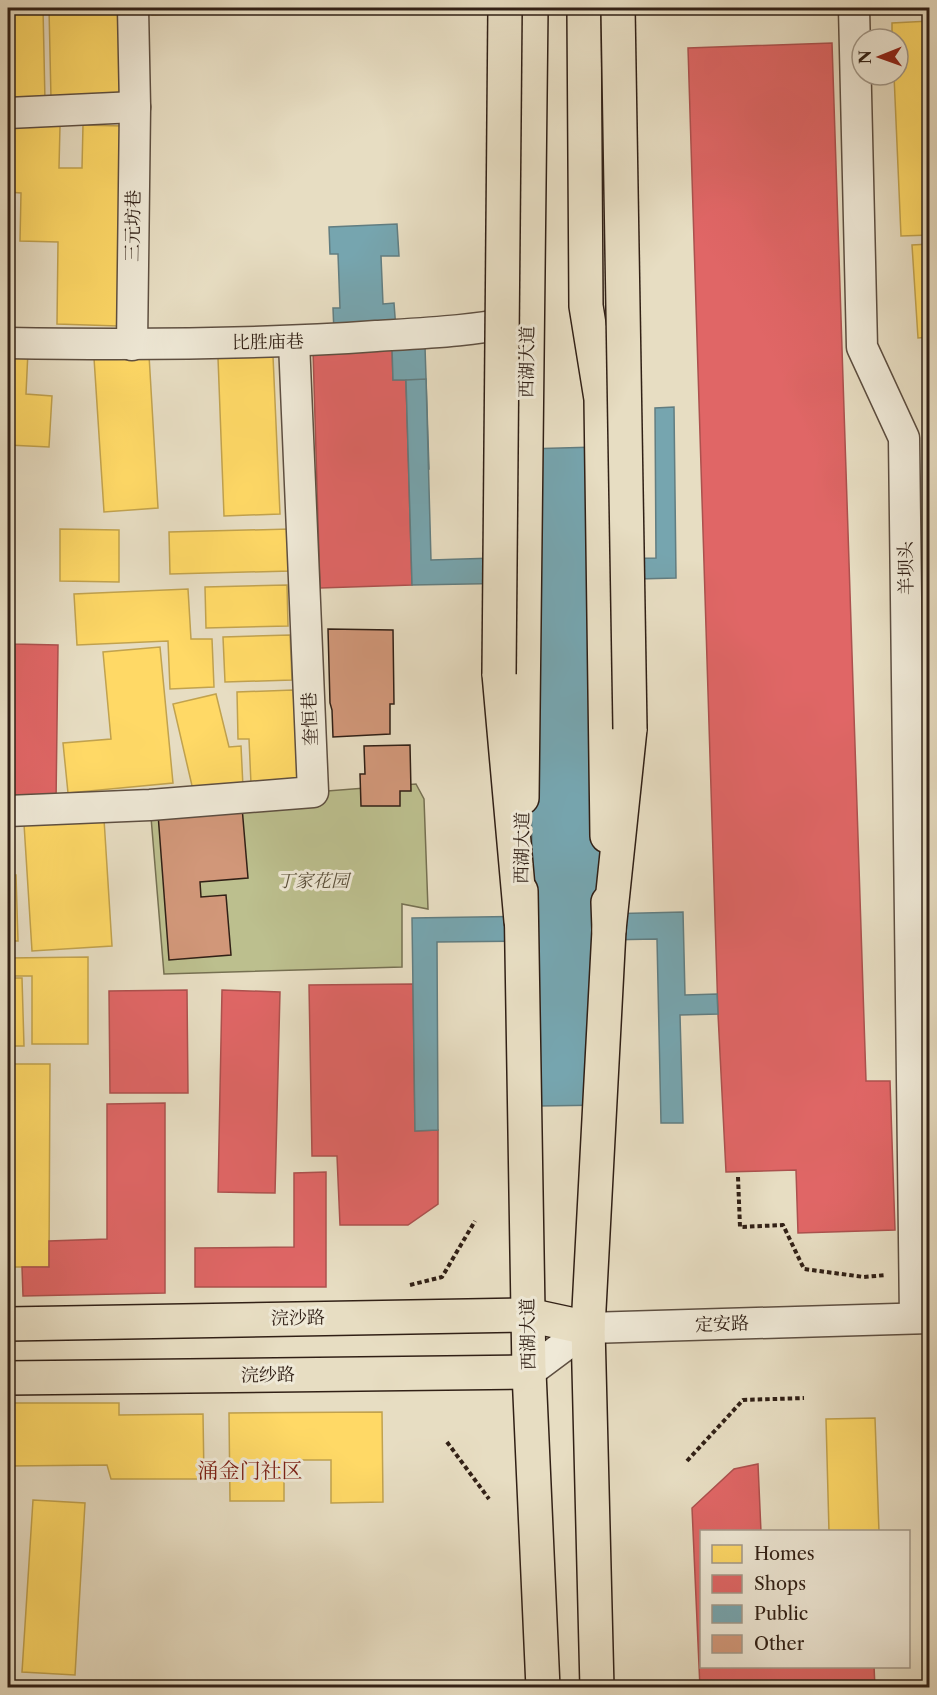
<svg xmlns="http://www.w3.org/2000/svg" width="937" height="1695" viewBox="0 0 937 1695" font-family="'Libre Caslon Text','Noto Serif SC',serif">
	<rect width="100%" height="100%" fill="#e7ddc2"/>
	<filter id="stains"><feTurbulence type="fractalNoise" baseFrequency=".00333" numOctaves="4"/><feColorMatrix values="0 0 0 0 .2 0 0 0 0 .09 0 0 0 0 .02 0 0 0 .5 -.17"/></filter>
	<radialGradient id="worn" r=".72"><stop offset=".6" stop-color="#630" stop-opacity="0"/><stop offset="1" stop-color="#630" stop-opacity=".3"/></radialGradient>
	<path fill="#bcbf8e" stroke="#767052" stroke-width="1.5" d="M 416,784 L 424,799 L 428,909 L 402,904 L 402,967 L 164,974 L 150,805 Z"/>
	<g fill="#ffd966" stroke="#c1a24e" stroke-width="1.5">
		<path d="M 8,8 L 43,8 L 45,102 L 8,102 Z"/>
		<path d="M 49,8 L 119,8 L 120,98 L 51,99 Z"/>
		<path d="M 151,8 L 216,8 L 216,13 L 152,15 Z"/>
		<path d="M 930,21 L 930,235 L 901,236 L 894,75 L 898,75 L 898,39 L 892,39 L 892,23 Z"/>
		<path d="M 83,125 L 122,126 L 118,326 L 57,324 L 58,242 L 20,241 L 21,193 L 8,192 L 8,126 L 60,126 L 59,168 L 82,168 Z"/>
		<path d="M 930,244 L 930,337 L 918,338 L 912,245 Z"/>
		<rect x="8" y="254" width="2" height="71"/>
		<path d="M 8,350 L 28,351 L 26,394 L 52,396 L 49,447 L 8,445 Z"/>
		<path d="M 149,355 L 158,508 L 104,512 L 94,358 Z"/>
		<path d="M 273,356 L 280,514 L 224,516 L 218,358 Z"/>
		<path d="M 60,529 L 119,530 L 119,582 L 60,581 Z"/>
		<path d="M 290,529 L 291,571 L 170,574 L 169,532 Z"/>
		<path d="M 287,585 L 288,626 L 206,628 L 205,587 Z"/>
		<path d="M 188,589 L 191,639 L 212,639 L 214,687 L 170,689 L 168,641 L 77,645 L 74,594 Z"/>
		<path d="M 290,635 L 292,680 L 225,682 L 223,637 Z"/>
		<path d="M 160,647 L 173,783 L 68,793 L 63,743 L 111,739 L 103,652 Z"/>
		<path d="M 293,690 L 300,778 L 251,784 L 249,739 L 238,739 L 237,692 Z"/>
		<path d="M 216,694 L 229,747 L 241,746 L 243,787 L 193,790 L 173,704 Z"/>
		<path d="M 104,819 L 112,946 L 32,951 L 24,824 Z"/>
		<path d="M 8,875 L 16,875 L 18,941 L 8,941 Z"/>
		<path d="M 88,957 L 88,1044 L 32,1044 L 32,976 L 8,976 L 8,958 Z"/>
		<path d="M 8,978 L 22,978 L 24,1046 L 8,1046 Z"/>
		<path d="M 8,1064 L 50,1064 L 49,1267 L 8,1267 Z"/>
		<path d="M 8,1403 L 119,1403 L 119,1415 L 203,1414 L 204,1479 L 111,1479 L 107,1465 L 8,1466 Z"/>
		<path d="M 382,1412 L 383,1502 L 331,1503 L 331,1460 L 284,1460 L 284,1501 L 230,1501 L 229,1413 Z"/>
		<path d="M 875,1418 L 879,1532 L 829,1532 L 826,1419 Z"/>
		<path d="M 33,1500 L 85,1503 L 75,1675 L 22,1672 Z"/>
	</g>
	<g fill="#e06666" stroke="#ac514e" stroke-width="1.5">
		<path d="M 832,43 L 866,1081 L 890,1081 L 895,1230 L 798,1233 L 796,1170 L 726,1172 L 718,1014 L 688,48 Z"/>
		<path d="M 392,348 L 393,380 L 406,380 L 412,585 L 320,588 L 313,350 Z"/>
		<path d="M 8,628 L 13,628 L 13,644 L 58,645 L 56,803 L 8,803 Z"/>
		<path d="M 413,984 L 415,1131 L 438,1130 L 438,1204 L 408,1225 L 340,1225 L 337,1156 L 312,1156 L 309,985 Z"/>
		<path d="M 187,990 L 188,1093 L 110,1093 L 109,991 Z"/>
		<path d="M 222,990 L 280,992 L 275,1193 L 218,1192 Z"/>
		<path d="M 165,1103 L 165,1293 L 23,1296 L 22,1267 L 49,1267 L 49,1241 L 107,1239 L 107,1104 Z"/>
		<path d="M 326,1172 L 326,1287 L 195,1287 L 195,1248 L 294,1247 L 294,1173 Z"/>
		<path d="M 758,1464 L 761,1532 L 702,1532 L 702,1666 L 874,1666 L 875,1688 L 700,1688 L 692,1508 L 734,1469 Z"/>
	</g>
	<g fill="#76a5af" stroke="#617d81" stroke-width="1.5">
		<path d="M 397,224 L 399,256 L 381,256 L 383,304 L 394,303 L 396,330 L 334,333 L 333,308 L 340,308 L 338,254 L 330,254 L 329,227 Z"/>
		<path d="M 425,347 L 429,469 L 409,470 L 406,380 L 393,380 L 392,348 Z"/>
		<path d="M 426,379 L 431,560 L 527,557 L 525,449 L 596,447 L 598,559 L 656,558 L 655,408 L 674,407 L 676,578 L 598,580 L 603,914 L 683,912 L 685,995 L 717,994 L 718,1014 L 680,1015 L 683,1123 L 661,1123 L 657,939 L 604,940 L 607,1105 L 538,1106 L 534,941 L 437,942 L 438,1130 L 415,1131 L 412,918 L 533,916 L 528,583 L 412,585 L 406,380 Z"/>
	</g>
	<g fill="#d19779" stroke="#312016" stroke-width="1.5">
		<path d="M 328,629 L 393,630 L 394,704 L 390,704 L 390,734 L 333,737 L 332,710 L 330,703 Z"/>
		<path d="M 410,745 L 411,791 L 400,791 L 400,806 L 361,806 L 360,774 L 365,774 L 364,746 Z"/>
		<path d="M 242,807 L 248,878 L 200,882 L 201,897 L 226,895 L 231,955 L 169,960 L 158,814 Z"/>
	</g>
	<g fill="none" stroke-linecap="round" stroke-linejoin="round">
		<g stroke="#5e4f41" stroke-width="33">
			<g id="minor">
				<path d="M 854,8 L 862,347 L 904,438 L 915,1318"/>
				<path d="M 8,113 L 135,107"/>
				<path d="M 8,343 C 130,345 253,345 376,336 C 426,333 476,331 525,320"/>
				<path d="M 132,345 L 135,107 L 133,8"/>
				<path d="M 8,811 L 150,805 L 313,792 L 294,342"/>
				<path d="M 529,1372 L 588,1328 L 930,1318"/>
			</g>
		</g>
		<g stroke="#312016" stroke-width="36">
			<g id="major">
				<path d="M 584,8 L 586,306 L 601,399 L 607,836"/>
				<path d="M 522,798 L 531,8"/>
				<path d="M 521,891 L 529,1372 L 543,1688"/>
				<path d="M 8,1324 L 528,1315 L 588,1328"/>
				<path d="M 8,1378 L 529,1372"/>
				<path d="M 597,1688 L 588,1328 L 609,930 L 608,902"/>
			</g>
		</g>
		<g stroke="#312016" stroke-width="36">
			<g id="highway">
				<path d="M 499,674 L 521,921"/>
				<path d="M 609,930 L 630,729"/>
			</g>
		</g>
		<g stroke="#312016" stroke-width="4" stroke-dasharray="4.5 3" stroke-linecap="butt">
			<path d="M 738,1177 L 740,1227 L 783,1225 L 804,1269 L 864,1277 L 886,1275"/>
			<path d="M 410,1285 L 442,1277 L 475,1221"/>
			<path d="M 447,1442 L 489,1499"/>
			<path d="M 687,1461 L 743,1400 L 804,1398"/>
		</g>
		<use href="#minor" stroke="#efe9d7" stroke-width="30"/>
		<use href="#major" stroke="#e7ddc2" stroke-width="33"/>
		<use href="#highway" stroke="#e7ddc2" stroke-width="33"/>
		<g stroke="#312016" stroke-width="36" stroke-linecap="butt">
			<g id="highway-bridge">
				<path d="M 618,8 L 630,729"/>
				<path d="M 499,674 L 505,8"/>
			</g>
		</g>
		<use href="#highway-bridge" stroke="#e7ddc2" stroke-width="33"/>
	</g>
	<g text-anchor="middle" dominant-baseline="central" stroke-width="6" stroke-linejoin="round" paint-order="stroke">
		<g font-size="18" fill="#312016" stroke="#efe9d7">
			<text transform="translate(133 226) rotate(-89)">三元坊巷</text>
			<text transform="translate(268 342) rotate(-1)">比胜庙巷</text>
			<text transform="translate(527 362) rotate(-89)">西湖大道</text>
			<text transform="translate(906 568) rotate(-91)">羊坝头</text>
			<text transform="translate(310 719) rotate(-92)">奎恒巷</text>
			<text transform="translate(522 848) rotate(-89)">西湖大道</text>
			<text transform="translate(298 1318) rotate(-1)">浣沙路</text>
			<text transform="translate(722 1324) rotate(-2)">定安路</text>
			<text transform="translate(528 1334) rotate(-91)">西湖大道</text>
			<text transform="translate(268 1375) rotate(-1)">浣纱路</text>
		</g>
		<g font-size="18" font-style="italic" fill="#5b503a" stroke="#efe9d7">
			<text x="313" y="881">丁家花园</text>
		</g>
		<g font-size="21" fill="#7a1f14" stroke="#efe9d7">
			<text x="250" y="1470">涌金门社区</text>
		</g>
	</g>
	<rect width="937" height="1695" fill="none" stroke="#e7ddc2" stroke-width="30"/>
	<rect x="9" y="9" width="919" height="1677" fill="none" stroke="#312016" stroke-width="3"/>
	<rect x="15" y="15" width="907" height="1665" fill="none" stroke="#312016" stroke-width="1.5"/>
	<rect x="700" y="1530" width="210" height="138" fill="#efe9d7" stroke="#a3998a" stroke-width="1.5"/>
	<rect x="712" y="1545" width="30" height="18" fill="#ffd966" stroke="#a3998a" stroke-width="1.5"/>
	<text x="754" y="1560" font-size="18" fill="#312016">Homes</text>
	<rect x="712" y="1575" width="30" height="18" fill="#e06666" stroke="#a3998a" stroke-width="1.5"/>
	<text x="754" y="1590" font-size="18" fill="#312016">Shops</text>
	<rect x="712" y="1605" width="30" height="18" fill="#76a5af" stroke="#a3998a" stroke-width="1.5"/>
	<text x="754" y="1620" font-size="18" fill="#312016">Public</text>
	<rect x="712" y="1635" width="30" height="18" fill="#d19779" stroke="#a3998a" stroke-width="1.5"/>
	<text x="754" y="1650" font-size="18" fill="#312016">Other</text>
	<g transform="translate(880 57) rotate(269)"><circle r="28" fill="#efe9d7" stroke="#a3998a" stroke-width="1.5"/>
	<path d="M0-4.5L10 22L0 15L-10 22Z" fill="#8f2418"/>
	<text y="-9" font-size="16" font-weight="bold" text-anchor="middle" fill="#312016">N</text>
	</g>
	<rect width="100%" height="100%" filter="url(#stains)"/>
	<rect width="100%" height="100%" fill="url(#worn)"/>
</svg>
